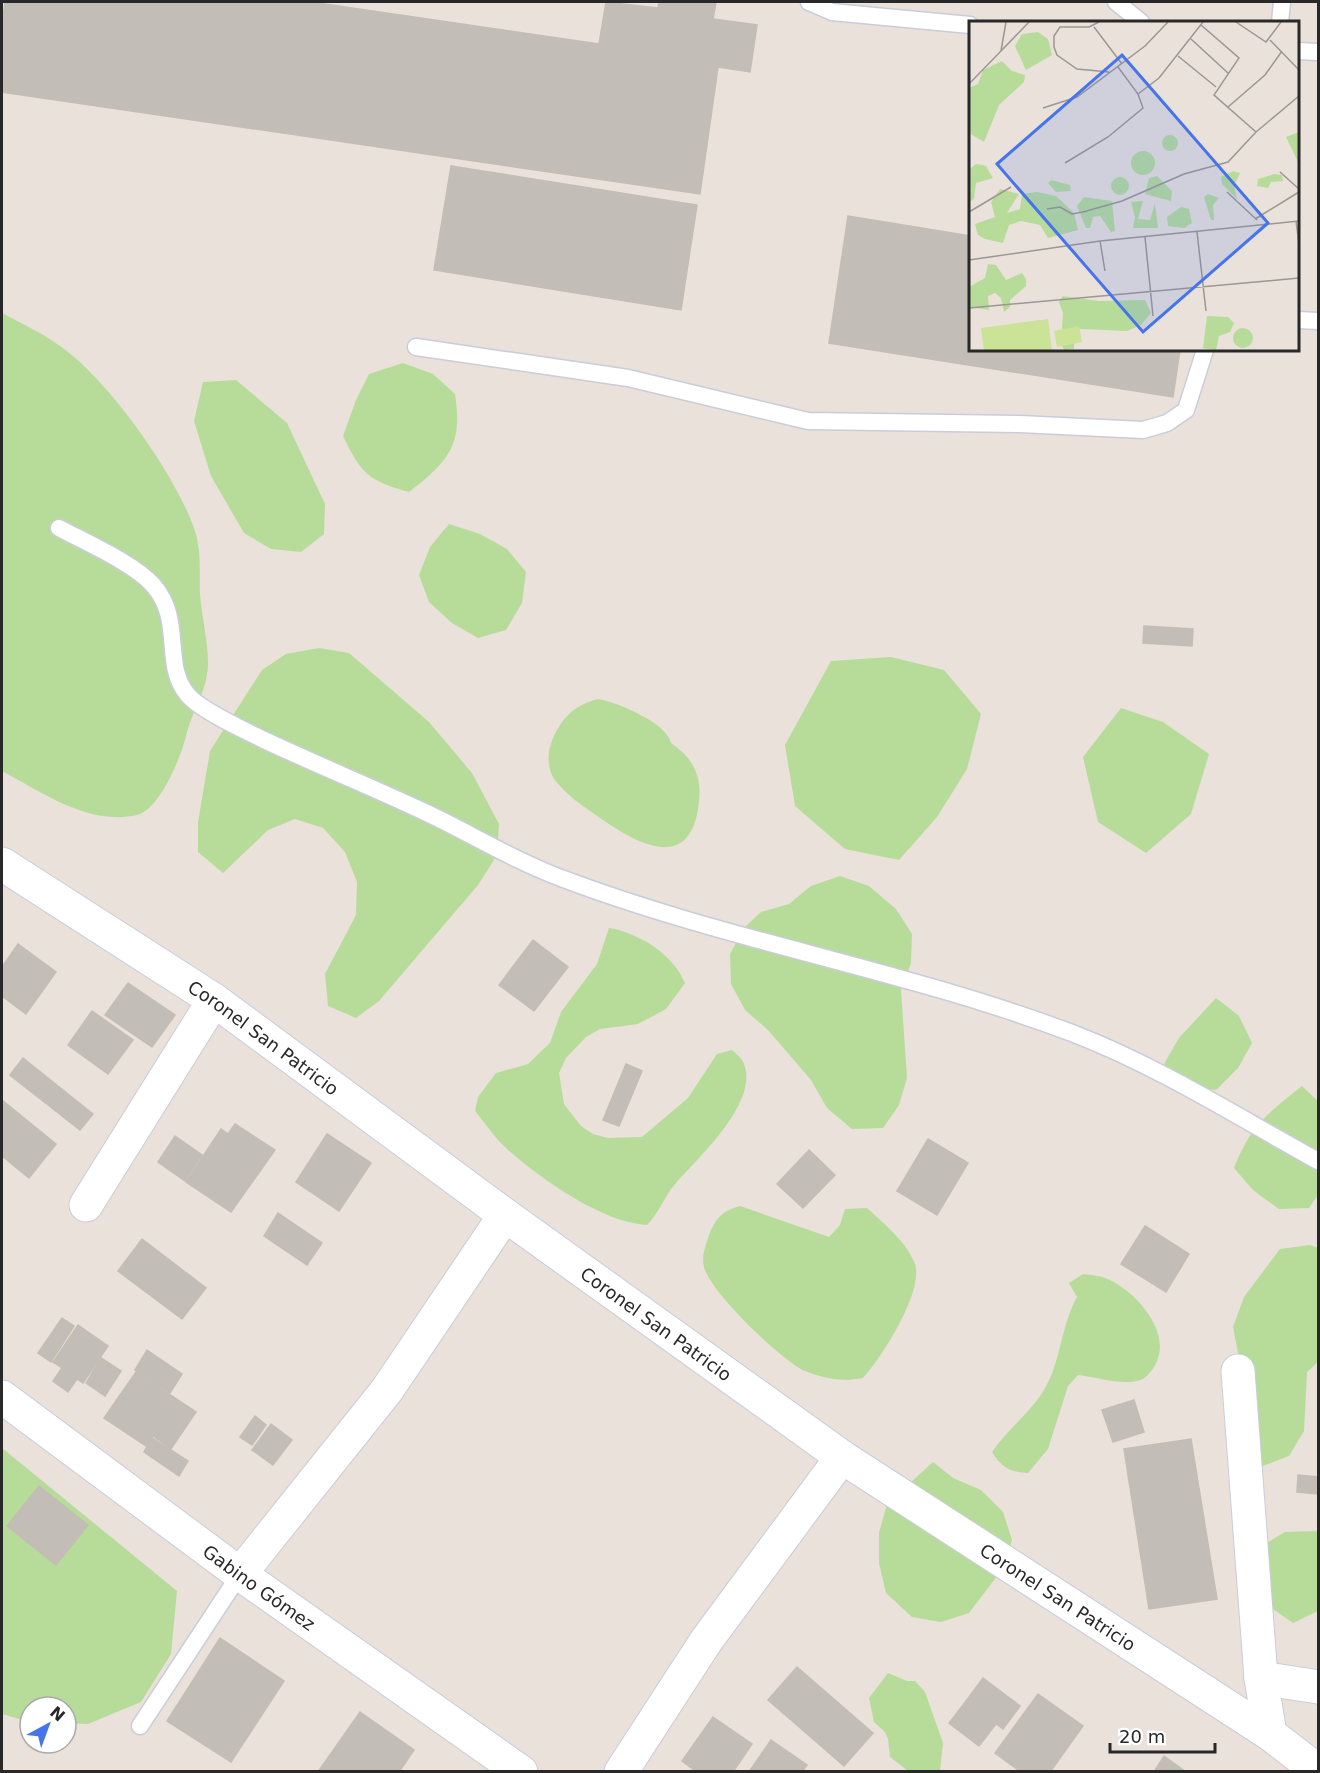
<svg xmlns="http://www.w3.org/2000/svg" width="1320" height="1773" viewBox="0 0 1320 1773" font-family="'DejaVu Sans',sans-serif">
	<rect width="100%" height="100%" fill="#e9e1da"/>
	<g fill="#b7dc9a">
		<path d="M 2,313 C 25,325 48,336 68,352 C 113,387 175,475 194,528 C 202,551 199,572 200,595 C 202,618 208,641 208,663 C 208,690 192,711 186,736 C 181,757 160,809 137,815 C 88,826 42,792 2,771 Z"/>
		<path d="M 403,363 L 433,374 L 455,394 C 463,445 449,461 409,492 C 369,481 361,474 343,436 L 356,400 L 369,374 Z"/>
		<path d="M 236,380 L 287,423 L 325,504 L 324,534 L 301,552 L 271,549 L 244,533 L 211,476 L 194,421 L 203,382 Z"/>
		<path d="M 449,524 L 480,534 L 507,549 L 526,572 L 522,603 L 506,630 L 478,638 L 452,623 L 429,602 L 419,575 L 430,547 Z"/>
		<path d="M 319,648 L 349,653 L 429,722 L 472,773 L 499,824 L 497,855 L 478,885 L 379,1001 L 356,1018 L 328,1006 L 325,974 L 356,915 L 357,882 L 345,852 L 323,828 L 295,819 L 268,830 L 223,873 L 198,852 L 198,822 L 210,751 L 262,670 L 286,654 Z"/>
		<path d="M 891,657 L 944,670 L 981,714 L 967,769 L 937,817 L 899,860 L 845,849 L 795,806 L 785,745 L 831,661 Z"/>
		<path d="M 598,699 C 617,702 667,723 671,743 C 692,757 702,775 699,801 C 692,874 639,845 600,818 C 584,807 566,795 554,779 C 548,770 547,754 551,744 C 559,720 574,705 598,699 Z"/>
		<path d="M 1121,708 L 1163,722 L 1209,754 L 1191,814 L 1146,853 L 1098,822 L 1083,757 Z"/>
		<path d="M 840,876 L 869,886 L 896,909 L 912,934 L 911,963 L 901,990 L 907,1078 L 899,1105 L 883,1128 L 852,1129 L 827,1108 L 811,1080 L 768,1030 L 745,1010 L 731,984 L 730,954 L 744,928 L 761,912 L 789,904 L 811,886 Z"/>
		<path d="M 609,928 C 639,933 673,954 685,983 L 666,1009 L 638,1024 L 600,1029 L 586,1037 L 566,1058 L 559,1073 L 564,1104 L 581,1126 L 593,1134 L 608,1138 L 642,1137 L 688,1098 L 717,1054 L 732,1050 C 736,1054 742,1058 744,1064 C 759,1102 699,1157 676,1183 C 664,1196 660,1212 647,1225 C 601,1222 539,1178 505,1147 C 494,1137 485,1123 475,1111 L 478,1097 L 496,1073 L 528,1064 L 550,1043 L 561,1012 L 597,964 Z"/>
		<path d="M 1216,998 L 1239,1016 L 1252,1043 L 1238,1068 L 1216,1090 L 1186,1086 L 1164,1064 L 1179,1038 Z"/>
		<path d="M 1302,1086 L 1318,1101 L 1318,1195 L 1309,1208 L 1279,1209 L 1253,1190 L 1234,1168 C 1251,1125 1267,1114 1302,1086 Z"/>
		<path d="M 740,1206 L 829,1237 L 840,1225 L 845,1209 L 867,1208 C 883,1223 907,1242 915,1264 C 924,1291 882,1357 863,1378 C 843,1382 825,1379 805,1371 C 782,1361 710,1292 704,1267 C 701,1256 706,1245 709,1235 C 716,1218 722,1211 740,1206 Z"/>
		<path d="M 1310,1245 L 1318,1248 L 1318,1362 L 1307,1372 L 1304,1431 L 1289,1456 L 1260,1467 L 1233,1327 L 1244,1297 L 1280,1249 Z"/>
		<path d="M 1083,1274 C 1092,1275 1102,1276 1110,1280 C 1137,1293 1170,1331 1157,1361 C 1155,1367 1148,1376 1143,1379 C 1125,1387 1097,1377 1078,1375 L 1068,1386 L 1048,1449 L 1028,1473 C 1010,1472 1002,1468 992,1452 C 1007,1430 1030,1413 1044,1390 C 1061,1362 1061,1325 1077,1297 L 1069,1283 Z"/>
		<path d="M 2,1448 L 177,1591 L 171,1654 L 141,1702 L 88,1724 L 66,1723 L 66,1707 L 30,1707 L 30,1722 L 2,1714 Z"/>
		<path d="M 933,1462 L 953,1478 L 981,1490 L 1003,1512 L 1012,1540 L 1004,1567 L 969,1613 L 941,1622 L 912,1617 L 886,1593 L 879,1563 L 879,1533 L 887,1504 Z"/>
		<path d="M 1318,1531 L 1318,1611 L 1293,1623 L 1269,1606 L 1260,1547 L 1285,1532 Z"/>
		<path d="M 888,1673 L 907,1681 L 915,1681 L 925,1692 L 943,1743 L 940,1771 L 908,1771 L 890,1757 L 888,1739 L 885,1732 L 874,1722 L 869,1698 Z"/>
	</g>
	<g fill="#c2bdb6" stroke="#c4bdb4" stroke-width="1.5">
		<path d="M 5,2 L 311,2 L 599,44 L 606,2 L 658,8 L 659,2 L 716,2 L 713,19 L 757,25 L 750,72 L 718,67 L 700,194 L 2,92 L 2,26 Z"/>
		<path d="M 451,166 L 697,205 L 681,310 L 434,270 Z"/>
		<path d="M 848,216 L 970,236 L 970,350 L 1180,350 L 1173,397 L 829,343 Z"/>
		<path d="M 1144,626 L 1193,629 L 1192,646 L 1143,643 Z"/>
		<path d="M 533,940 L 568,967 L 534,1011 L 499,985 Z"/>
		<path d="M 18,944 L 56,972 L 26,1014 L 2,996 L 2,967 Z"/>
		<path d="M 128,983 L 175,1015 L 152,1047 L 105,1015 Z"/>
		<path d="M 92,1011 L 133,1040 L 108,1074 L 68,1045 Z"/>
		<path d="M 23,1058 L 93,1114 L 80,1130 L 10,1075 Z"/>
		<path d="M 626,1064 L 642,1071 L 619,1126 L 603,1120 Z"/>
		<path d="M 2,1100 L 56,1144 L 29,1178 L 2,1156 Z"/>
		<path d="M 235,1124 L 275,1150 L 231,1212 L 186,1182 L 221,1129 L 228,1134 Z"/>
		<path d="M 327,1134 L 371,1163 L 339,1211 L 296,1182 Z"/>
		<path d="M 175,1136 L 202,1155 L 185,1181 L 158,1162 Z"/>
		<path d="M 928,1139 L 968,1163 L 937,1215 L 897,1191 Z"/>
		<path d="M 809,1150 L 835,1175 L 803,1208 L 777,1184 Z"/>
		<path d="M 278,1213 L 322,1243 L 307,1265 L 264,1236 Z"/>
		<path d="M 1145,1226 L 1189,1254 L 1166,1292 L 1121,1264 Z"/>
		<path d="M 142,1239 L 206,1288 L 182,1319 L 118,1271 Z"/>
		<path d="M 62,1318 L 74,1326 L 51,1362 L 38,1353 Z"/>
		<path d="M 78,1325 L 108,1346 L 83,1383 L 77,1379 L 68,1392 L 53,1381 L 62,1368 L 53,1362 Z"/>
		<path d="M 147,1350 L 182,1374 L 170,1393 L 135,1370 Z"/>
		<path d="M 101,1358 L 121,1371 L 105,1396 L 86,1383 Z"/>
		<path d="M 136,1372 L 196,1412 L 171,1449 L 153,1436 L 146,1446 L 104,1418 Z"/>
		<path d="M 1134,1400 L 1144,1432 L 1113,1442 L 1102,1410 Z"/>
		<path d="M 255,1416 L 266,1425 L 252,1445 L 240,1437 Z"/>
		<path d="M 271,1424 L 292,1440 L 273,1465 L 252,1450 Z"/>
		<path d="M 152,1438 L 188,1461 L 179,1476 L 144,1452 Z"/>
		<path d="M 1191,1439 L 1217,1599 L 1149,1609 L 1124,1449 Z"/>
		<path d="M 1298,1475 L 1318,1477 L 1318,1494 L 1297,1492 Z"/>
		<path d="M 39,1486 L 88,1525 L 56,1565 L 7,1526 Z"/>
		<path d="M 220,1638 L 284,1681 L 231,1762 L 167,1721 Z"/>
		<path d="M 797,1667 L 873,1733 L 844,1766 L 768,1700 Z"/>
		<path d="M 983,1678 L 1020,1706 L 1003,1729 L 966,1701 Z"/>
		<path d="M 1038,1694 L 1083,1726 L 1050,1772 L 1021,1772 L 995,1753 Z"/>
		<path d="M 966,1701 L 996,1724 L 979,1746 L 949,1723 Z"/>
		<path d="M 360,1712 L 414,1750 L 399,1772 L 318,1772 Z"/>
		<path d="M 713,1717 L 752,1744 L 733,1772 L 697,1772 L 682,1761 Z"/>
		<path d="M 771,1740 L 807,1765 L 802,1772 L 749,1772 Z"/>
		<path d="M 1164,1756 L 1186,1772 L 1154,1772 Z"/>
	</g>
	<g fill="none" stroke-linecap="round" stroke-linejoin="round">
		<g stroke="#c9cdd9" stroke-width="19">
			<g id="service">
				<path d="M 809,2 L 832,12 L 970,25"/>
				<path d="M 1116,2 L 1141,22"/>
				<path d="M 1280,22 L 1282,2"/>
				<path d="M 1298,51 L 1318,52"/>
				<path d="M 1298,320 L 1318,321"/>
				<path d="M 416,347 L 628,378 L 808,421 L 1020,424 L 1143,430 L 1167,423 L 1186,410 L 1205,350"/>
				<path d="M 59,528 C 85,542 135,564 153,585 C 184,620 162,663 187,694 C 198,709 244,730 262,739 C 317,765 374,788 429,814 C 473,835 515,861 561,878 C 727,941 905,970 1072,1033 C 1158,1066 1238,1117 1318,1161"/>
				<path d="M 140,1726 L 240,1574"/>
			</g>
		</g>
		<g stroke="#c9cdd9" stroke-width="35">
			<g id="minor">
				<path id="s1" d="M 2,864 L 214,1000 L 505,1215 L 842,1457 L 1270,1734 L 1318,1771"/>
				<path d="M 86,1205 L 214,1000"/>
				<path d="M 1238,1371 L 1261,1678 L 1270,1734"/>
				<path id="s2" d="M 2,1397 L 240,1574 L 521,1772"/>
				<path d="M 240,1574 L 387,1390 L 505,1215"/>
				<path d="M 1261,1678 L 1318,1687"/>
				<path d="M 621,1772 L 706,1641 L 842,1457"/>
			</g>
		</g>
		<use href="#service" stroke="#fff" stroke-width="16"/>
		<use href="#minor" stroke="#fff" stroke-width="33"/>
	</g>
	<g text-anchor="middle" dominant-baseline="central" stroke-width="4.5" stroke-linejoin="round" paint-order="stroke">
		<g font-size="18" fill="#282828" stroke="#fff">
			<text stroke="none"><textPath href="#s1" startOffset="314">Coronel San Patricio</textPath></text>
			<text stroke="none"><textPath href="#s1" startOffset="800">Coronel San Patricio</textPath></text>
			<text stroke="none"><textPath href="#s2" startOffset="320">Gabino Gómez</textPath></text>
			<text stroke="none"><textPath href="#s1" startOffset="1286">Coronel San Patricio</textPath></text>
		</g>
	</g>
	<g transform="translate(969 21)">
		<rect width="330" height="330" fill="#e9e1da"/>
		<path d="M 69,11 L 79,18 L 83,34 L 57,49 L 46,25 L 53,13 ZM 33,40 L 43,50 L 56,54 L 55,61 L 30,84 L 15,121 L 0,112 L 0,67 L 9,63 L 14,49 ZM 330,111 L 330,143 L 317,116 ZM193 122a8 8 0 1 1 16 0a8 8 0 1 1-16 0ZM162 142a12 12 0 1 1 24 0a12 12 0 1 1-24 0ZM 7,143 L 17,145 L 24,157 L 7,162 L 5,178 L 0,181 L 0,149 ZM 264,150 L 271,152 L 265,165 L 268,178 L 253,163 L 252,156 ZM 305,153 L 313,154 L 314,160 L 302,161 L 299,167 L 288,165 L 289,158 ZM 188,155 L 203,170 L 202,180 L 176,173 L 180,157 ZM142 165a9 9 0 1 1 18 0a9 9 0 1 1-18 0ZM 82,159 L 101,164 L 102,170 L 87,171 L 79,162 ZM 31,168 L 50,173 L 38,192 L 51,188 L 53,173 L 68,171 L 87,175 L 105,192 L 109,209 L 79,217 L 71,204 L 52,200 L 40,204 L 34,222 L 16,218 L 9,214 L 6,203 L 26,196 L 22,181 ZM 239,173 L 250,177 L 244,184 L 245,199 L 242,199 L 235,176 ZM 115,176 L 143,180 L 146,210 L 142,211 L 131,195 L 124,196 L 121,207 L 117,207 L 108,185 ZM 174,180 L 169,198 L 181,199 L 186,182 L 189,207 L 164,207 L 166,196 L 162,181 ZM 212,186 L 220,188 L 223,202 L 215,207 L 199,205 L 198,196 ZM 19,243 L 27,244 L 37,259 L 53,252 L 57,258 L 57,265 L 41,279 L 41,286 L 35,291 L 32,277 L 26,272 L 19,275 L 20,289 L 0,286 L 0,266 L 16,257 ZM 94,275 L 130,280 L 176,279 L 182,292 L 172,304 L 158,310 L 111,308 L 105,313 L 105,328 L 95,329 L 92,322 L 94,292 L 90,281 ZM 238,295 L 259,296 L 265,302 L 261,311 L 250,315 L 247,329 L 234,327 ZM264 317a10 10 0 1 1 20 0a10 10 0 1 1-20 0Z" fill="#b7dc9a"/>
		<path d="M 79,298 L 83,329 L 15,329 L 12,307 ZM 110,305 L 113,321 L 88,326 L 85,310 Z" fill="#cae397"/>
		<path fill="none" stroke="#9c9793" stroke-width="1.5" d="M 130,1 L 120,6 L 91,6 L 85,15 L 85,26 L 88,34 L 108,48 L 140,51M 267,1 L 297,21 L 312,1M 232,4 L 270,37 L 245,74 L 287,111M 125,6 L 153,43M 222,18 L 259,52M 301,19 L 330,49M 32,30 L 60,1M 209,35 L 247,66M 0,63 L 32,30 L 37,1M 169,73 L 190,57 L 234,1M 259,86 L 296,54 L 313,30M 74,87 L 108,76 L 176,25 L 199,1M 96,142 L 139,116 L 174,87 L 169,73 L 149,46M 311,151 L 330,168M 258,171 L 288,199M 78,188 L 91,186 L 103,193 L 114,191 L 153,180 L 215,153 L 259,141 L 287,111 L 330,75M 0,191 L 42,166M 286,198 L 330,171M 327,200 L 330,223M 228,211 L 237,290M 176,216 L 184,295M 131,220 L 136,250M 0,239 L 131,220 L 330,200M 0,287 L 330,257"/>
		<path fill="#4574eb" fill-opacity="0.15" stroke="#4574eb" stroke-width="3" d="M 153,34 L 299,202 L 174,311 L 28,143 Z"/>
		<rect width="330" height="330" fill="none" stroke="#282828" stroke-width="3"/>
	</g>
	<rect width="1320" height="1773" fill="none" stroke="#282828" stroke-width="6"/>
	<g transform="translate(48 1725) rotate(41)"><circle r="28" fill="#ffffff" stroke="#a9a9a9" stroke-width="1.5"/>
	<path d="M0-4.5L10 22L0 15L-10 22Z" fill="#4574eb"/>
	<text y="-9" font-size="16" font-weight="bold" text-anchor="middle" fill="#282828">N</text>
	</g>
	<path d="M1110 1743v9h105v-9" fill="none" stroke="#282828" stroke-width="3"/>
	<text x="1119" y="1743" font-size="18" fill="#282828" stroke="#ffffff" stroke-width="4.5" paint-order="stroke">20 m</text>
</svg>
